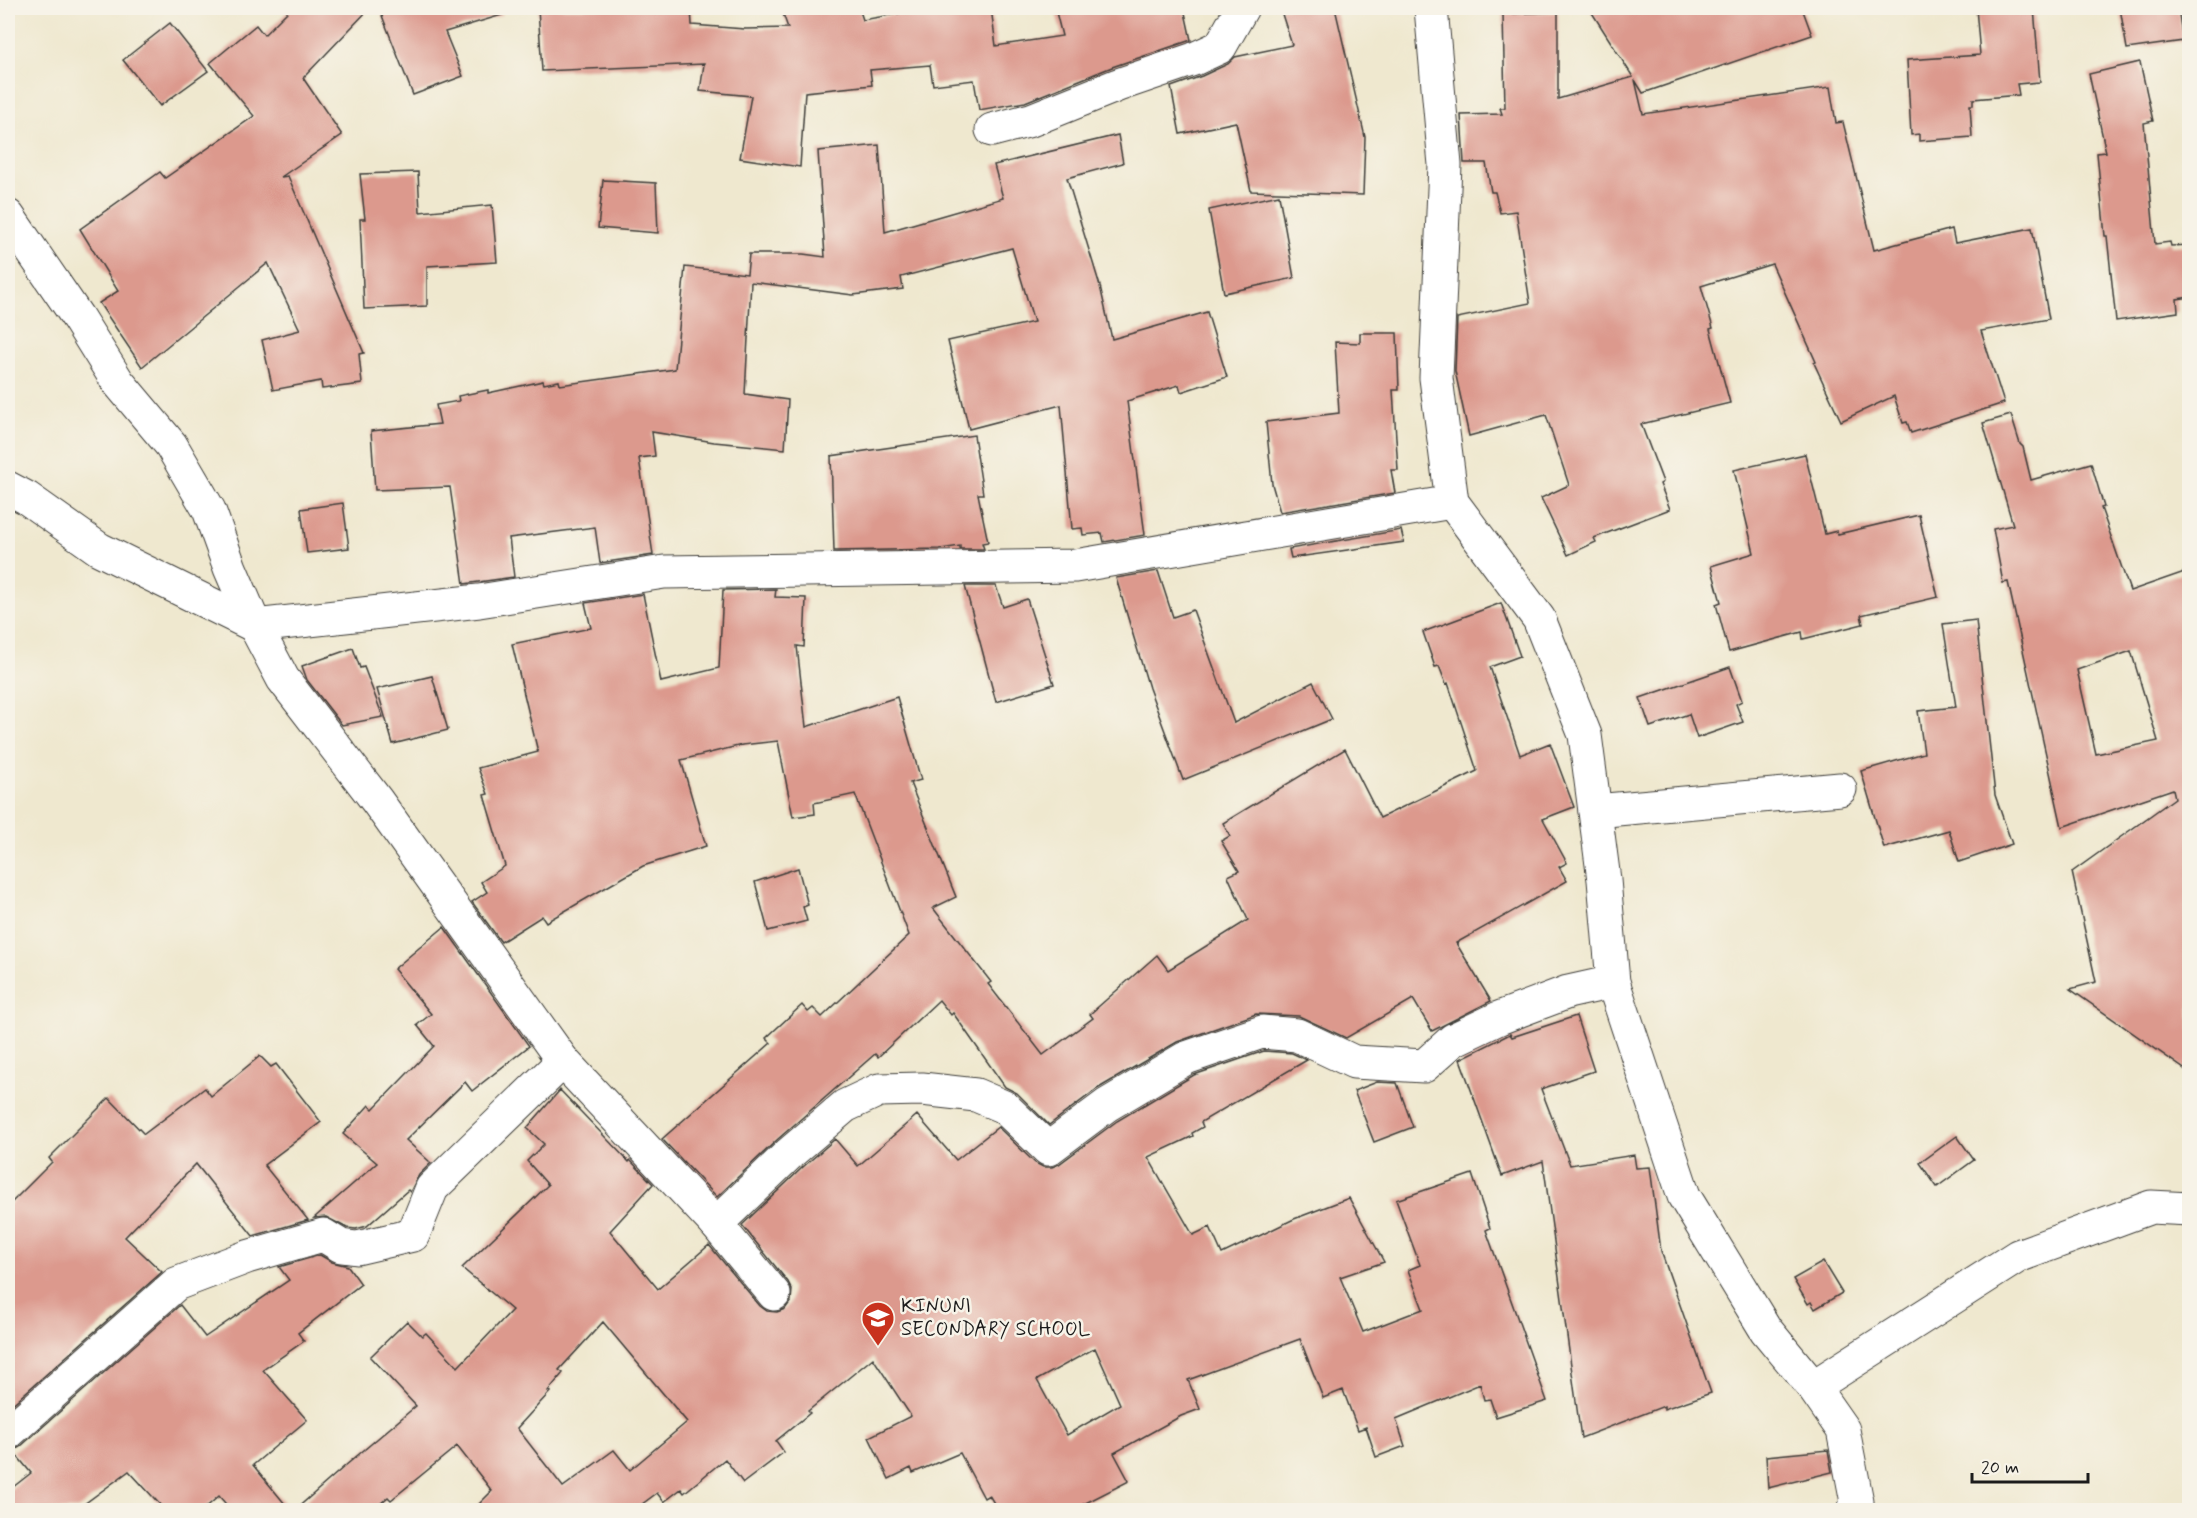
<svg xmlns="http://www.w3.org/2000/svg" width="2197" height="1518" viewBox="0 0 2197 1518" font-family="Mynerve,sans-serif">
	<rect width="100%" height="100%" fill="#f7f3e8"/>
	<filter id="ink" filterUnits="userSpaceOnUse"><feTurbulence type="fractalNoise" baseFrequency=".0167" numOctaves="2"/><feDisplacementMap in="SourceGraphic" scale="12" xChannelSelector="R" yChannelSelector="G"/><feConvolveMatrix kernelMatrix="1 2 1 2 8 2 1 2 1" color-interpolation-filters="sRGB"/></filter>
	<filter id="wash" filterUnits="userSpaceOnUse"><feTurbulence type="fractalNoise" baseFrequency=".008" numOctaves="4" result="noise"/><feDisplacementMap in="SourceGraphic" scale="24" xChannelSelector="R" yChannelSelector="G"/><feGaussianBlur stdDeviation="1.35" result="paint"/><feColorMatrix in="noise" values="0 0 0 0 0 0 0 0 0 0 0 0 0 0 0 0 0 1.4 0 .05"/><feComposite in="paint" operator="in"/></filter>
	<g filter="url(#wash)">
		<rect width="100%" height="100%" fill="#efe8cf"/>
		<g id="blocks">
			<g fill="#dc998d" fill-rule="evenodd">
				<path d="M 291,8 L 370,8 L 303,78 L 342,135 L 281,177 L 288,176 L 364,353 L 359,354 L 362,384 L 322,389 L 321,381 L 273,390 L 262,340 L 300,330 L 268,263 L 142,367 L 99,303 L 118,291 L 80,229 L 160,172 L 165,178 L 254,116 L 210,63 L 256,25 L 264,35 Z"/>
				<path d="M 379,8 L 501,8 L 502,15 L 445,32 L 463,76 L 413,95 Z"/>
				<path d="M 538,8 L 691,8 L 692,25 L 745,29 L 788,28 L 781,8 L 859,8 L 863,20 L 930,8 L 991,8 L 996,46 L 1062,36 L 1055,8 L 1184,8 L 1191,40 L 1112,67 L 1025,102 L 979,110 L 974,80 L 933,85 L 930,65 L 870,70 L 872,85 L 805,92 L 800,167 L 740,158 L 751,96 L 700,91 L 704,64 L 542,71 Z"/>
				<path d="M 1280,8 L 1335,8 L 1365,137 L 1363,195 L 1251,191 L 1236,122 L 1180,134 L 1171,87 L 1202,76 L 1228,64 L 1235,57 L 1292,45 Z"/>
				<path d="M 1589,8 L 1802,8 L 1812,35 L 1643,93 L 1635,80 L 1643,114 L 1830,87 L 1836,123 L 1843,122 L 1874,250 L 1952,229 L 1955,243 L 2032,228 L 2049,319 L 1981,331 L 2004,403 L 1911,433 L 1907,422 L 1903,423 L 1894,396 L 1841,421 L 1814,363 L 1816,362 L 1772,264 L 1701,286 L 1713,328 L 1710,329 L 1730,403 L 1641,424 L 1663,482 L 1660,484 L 1670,509 L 1594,538 L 1596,542 L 1568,555 L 1541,498 L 1569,485 L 1546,415 L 1469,436 L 1455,371 L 1457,318 L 1530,303 L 1516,211 L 1500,213 L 1495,192 L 1491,192 L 1486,163 L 1464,163 L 1461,115 L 1502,114 L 1500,108 L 1505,108 L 1503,14 L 1558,12 L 1558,99 L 1633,77 Z"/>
				<path d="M 1976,8 L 2034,8 L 2040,82 L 2017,84 L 2019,95 L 1973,99 L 1973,105 L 1970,105 L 1972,137 L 1919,141 L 1919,134 L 1911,135 L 1907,60 L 1980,55 Z"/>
				<path d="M 2120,8 L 2178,8 L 2183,41 L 2127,49 Z"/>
				<path d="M 170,23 L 208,71 L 160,106 L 123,60 Z"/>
				<path d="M 2140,62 L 2153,121 L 2144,123 L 2155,244 L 2170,242 L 2171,246 L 2190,245 L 2190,297 L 2177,299 L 2178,312 L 2116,321 L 2107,236 L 2105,236 L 2097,153 L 2106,152 L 2089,74 Z"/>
				<path d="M 1118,135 L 1123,163 L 1067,178 L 1100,286 L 1112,339 L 1207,312 L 1227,377 L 1181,392 L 1179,385 L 1127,401 L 1145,535 L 1104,542 L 1102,533 L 1083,535 L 1082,528 L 1072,529 L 1061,405 L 969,429 L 948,341 L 1034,322 L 1012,248 L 901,277 L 903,289 L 853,295 L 751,282 L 745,394 L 788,400 L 785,449 L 714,442 L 652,432 L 655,456 L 639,458 L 653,555 L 600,563 L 595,527 L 509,538 L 514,577 L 464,584 L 450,487 L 375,490 L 371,431 L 440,424 L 436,405 L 459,401 L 458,396 L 488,390 L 488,393 L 543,381 L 544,384 L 559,381 L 560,385 L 675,369 L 685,267 L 747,274 L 749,254 L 803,254 L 825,257 L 818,151 L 879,145 L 885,232 L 1003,198 L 994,165 Z"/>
				<path d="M 418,172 L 420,212 L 492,205 L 497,262 L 427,266 L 427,306 L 364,309 L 360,219 L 365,219 L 360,174 Z"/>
				<path d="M 603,180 L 656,183 L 658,233 L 598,228 Z"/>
				<path d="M 1279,195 L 1294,278 L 1224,293 L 1209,210 Z"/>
				<path d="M 1360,333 L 1397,333 L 1399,390 L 1393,390 L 1398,470 L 1391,470 L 1395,493 L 1280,512 L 1272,484 L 1266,422 L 1339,413 L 1335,342 L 1360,343 Z"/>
				<path d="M 2011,415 L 2020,444 L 2023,447 L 2031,480 L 2091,463 L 2104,507 L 2101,508 L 2130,591 L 2190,570 L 2190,1073 L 2070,989 L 2096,982 L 2072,872 L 2175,798 L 2173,789 L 2062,827 L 2008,582 L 2003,583 L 1993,529 L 2013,525 L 1983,423 ZM 2131,651 L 2158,741 L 2096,754 L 2077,670 Z"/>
				<path d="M 974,435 L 983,494 L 978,494 L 988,542 L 982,543 L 984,549 L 960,549 L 960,546 L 940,549 L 834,551 L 831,456 Z"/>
				<path d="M 1805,454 L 1825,534 L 1837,531 L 1838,534 L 1919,515 L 1938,597 L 1861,615 L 1863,624 L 1803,639 L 1802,632 L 1729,652 L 1716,604 L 1721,602 L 1711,566 L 1754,553 L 1734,470 Z"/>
				<path d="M 343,503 L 349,548 L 307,553 L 301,509 Z"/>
				<path d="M 1401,530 L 1404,542 L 1291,558 L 1289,549 Z"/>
				<path d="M 1158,571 L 1173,617 L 1193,610 L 1234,723 L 1313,682 L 1332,719 L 1183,780 L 1149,688 L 1116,578 Z"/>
				<path d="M 965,586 L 996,586 L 1003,607 L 1027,599 L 1054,684 L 996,702 Z"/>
				<path d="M 776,589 L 775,597 L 806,598 L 804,647 L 797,646 L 806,727 L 897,697 L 921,780 L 910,783 L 956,897 L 933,908 L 991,982 L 988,984 L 1043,1055 L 1093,1018 L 1090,1014 L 1157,955 L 1168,970 L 1248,920 L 1228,876 L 1239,871 L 1221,841 L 1230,836 L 1223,823 L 1345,749 L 1380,818 L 1477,771 L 1448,683 L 1446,684 L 1439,666 L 1435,667 L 1423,632 L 1501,603 L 1520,656 L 1490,667 L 1520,755 L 1550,743 L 1574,807 L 1543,819 L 1567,863 L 1559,867 L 1567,881 L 1456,943 L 1491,1001 L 1432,1031 L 1413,999 L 1346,1038 L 1299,1016 L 1256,1014 L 1177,1042 L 1097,1089 L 1049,1125 L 1017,1093 L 1005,1087 L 953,1013 L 951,1015 L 939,1000 L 878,1057 L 875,1054 L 778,1139 L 717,1197 L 662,1139 L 771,1043 L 766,1038 L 802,1005 L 808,1012 L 813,1008 L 822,1017 L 909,935 L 855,794 L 814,803 L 815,814 L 793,817 L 778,741 L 742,745 L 681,760 L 706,846 L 643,866 L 546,922 L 542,916 L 501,942 L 472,902 L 487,892 L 481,882 L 505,866 L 484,795 L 488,794 L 478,768 L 538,752 L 512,644 L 591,628 L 585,603 L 643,594 L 661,682 L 719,668 L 723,590 Z"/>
				<path d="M 1976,620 L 1995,795 L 2012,844 L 1959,862 L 1949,830 L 1884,848 L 1861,771 L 1924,753 L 1918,711 L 1956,707 L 1943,624 Z"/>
				<path d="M 353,648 L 360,668 L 364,667 L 383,717 L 342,725 L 307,680 L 302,666 Z"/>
				<path d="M 1730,667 L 1742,701 L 1736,704 L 1743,722 L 1697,738 L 1689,714 L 1650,727 L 1640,698 Z"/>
				<path d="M 432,676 L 448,730 L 393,744 L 377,689 Z"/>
				<path d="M 798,868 L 808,905 L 803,907 L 807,921 L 768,931 L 755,882 Z"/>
				<path d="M 444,927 L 529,1046 L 472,1091 L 465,1082 L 406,1140 L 431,1163 L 419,1175 L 410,1192 L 408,1190 L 367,1226 L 356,1229 L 347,1228 L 326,1217 L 314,1218 L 377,1163 L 343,1134 L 369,1105 L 373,1109 L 434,1046 L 417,1025 L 431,1014 L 394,969 Z"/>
				<path d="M 1576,1016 L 1594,1071 L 1541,1089 L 1570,1165 L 1634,1155 L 1636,1168 L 1650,1167 L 1661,1251 L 1711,1393 L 1664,1409 L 1664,1406 L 1581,1438 L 1543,1161 L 1502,1176 L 1460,1059 L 1510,1034 L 1512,1037 Z"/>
				<path d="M 1264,1051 L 1292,1053 L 1307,1060 L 1201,1122 L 1203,1127 L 1192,1133 L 1193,1136 L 1148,1157 L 1193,1235 L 1210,1227 L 1222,1254 L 1294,1219 L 1349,1198 L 1384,1262 L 1340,1277 L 1363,1332 L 1423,1309 L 1408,1270 L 1420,1265 L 1396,1200 L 1472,1174 L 1490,1228 L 1486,1230 L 1547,1401 L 1496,1417 L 1490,1399 L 1484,1400 L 1480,1384 L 1396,1419 L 1405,1446 L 1376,1457 L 1366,1427 L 1358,1430 L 1343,1390 L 1323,1398 L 1300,1339 L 1188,1380 L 1200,1409 L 1181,1416 L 1114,1453 L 1129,1481 L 1072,1510 L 998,1510 L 989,1495 L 984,1498 L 960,1453 L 913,1473 L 911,1468 L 889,1479 L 869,1437 L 911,1416 L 873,1358 L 808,1411 L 810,1413 L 776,1441 L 784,1452 L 743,1483 L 725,1459 L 684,1493 L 681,1489 L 664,1502 L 657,1493 L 634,1510 L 473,1510 L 492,1491 L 457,1446 L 391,1500 L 388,1497 L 373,1510 L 295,1510 L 345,1466 L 416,1406 L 370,1357 L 407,1321 L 422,1336 L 426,1333 L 458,1367 L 512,1310 L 462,1268 L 548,1185 L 527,1161 L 544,1144 L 527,1128 L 560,1090 L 629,1162 L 630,1160 L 653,1184 L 610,1231 L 658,1289 L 709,1245 L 760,1306 L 767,1311 L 777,1312 L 785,1309 L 791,1301 L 792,1290 L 788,1282 L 742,1225 L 803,1167 L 835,1139 L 858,1166 L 917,1115 L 956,1160 L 998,1127 L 1035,1163 L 1043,1167 L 1052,1167 L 1059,1164 L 1117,1121 L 1194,1075 ZM 603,1322 L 687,1422 L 630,1470 L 614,1450 L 563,1487 L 517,1428 L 550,1392 L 548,1391 L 563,1373 L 559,1370 ZM 1095,1348 L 1120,1404 L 1067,1435 L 1037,1380 Z"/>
				<path d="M 260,1056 L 271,1067 L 276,1064 L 321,1122 L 264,1165 L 308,1220 L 253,1236 L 196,1164 L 125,1237 L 162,1272 L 8,1408 L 8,1206 L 52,1162 L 49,1158 L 109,1098 L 144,1134 L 205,1088 L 211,1096 Z"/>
				<path d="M 1377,1082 L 1397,1083 L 1413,1127 L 1374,1142 L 1354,1091 Z"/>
				<path d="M 1957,1136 L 1974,1160 L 1937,1187 L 1920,1163 Z"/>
				<path d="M 320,1255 L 332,1262 L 348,1266 L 361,1284 L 298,1333 L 304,1341 L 263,1370 L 307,1420 L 253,1465 L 290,1510 L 231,1510 L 219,1496 L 203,1510 L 165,1510 L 129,1471 L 76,1510 L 8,1510 L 8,1491 L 31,1473 L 13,1451 L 20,1447 L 180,1305 L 205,1337 L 289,1280 L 279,1267 Z"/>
				<path d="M 1823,1262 L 1842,1293 L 1815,1309 L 1811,1302 L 1808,1304 L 1793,1279 Z"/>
				<path d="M 1828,1450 L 1832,1472 L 1768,1488 L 1766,1456 Z"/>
			</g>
		</g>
	</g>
	<g filter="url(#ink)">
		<use href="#blocks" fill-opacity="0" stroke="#3c3b37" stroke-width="1.5"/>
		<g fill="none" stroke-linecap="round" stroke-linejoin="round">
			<g stroke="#3c3b37" stroke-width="35">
				<g id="street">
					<path d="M 1431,8 L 1445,165 L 1436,378 L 1452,502 L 1539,619 L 1585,735 L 1604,880 L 1613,982 L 1684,1196 L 1766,1330 L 1813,1387 L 1843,1430 L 1857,1502 L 1854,1510"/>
					<path d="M 992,130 L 1031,120 L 1118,85 L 1194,59 L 1220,47 L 1242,8"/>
					<path d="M 8,216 L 78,318 L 118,382 L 171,445 L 209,510 L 230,568 L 255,626 L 283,679 L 377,801 L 563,1061 L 716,1224 L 774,1294"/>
					<path d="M 8,488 L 27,498 L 99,549 L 255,626 L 479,601 L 664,572 L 1075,566 L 1452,502"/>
					<path d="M 1595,811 L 1840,789"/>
					<path d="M 716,1224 L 790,1153 L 845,1106 L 879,1090 L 922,1089 L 976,1095 L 1004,1107 L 1048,1149 L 1107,1105 L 1186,1058 L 1262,1032 L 1297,1035 L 1354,1062 L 1424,1066 L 1453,1040 L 1499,1018 L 1568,992 L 1613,982"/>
					<path d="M 1813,1387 L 2018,1256 L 2151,1207 L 2190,1209"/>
					<path d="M 8,1433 L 176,1284 L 247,1257 L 323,1235 L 341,1246 L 357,1248 L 413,1235 L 432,1188 L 563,1061"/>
				</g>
			</g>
			<use href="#street" stroke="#fff" stroke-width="33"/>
		</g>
	</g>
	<defs>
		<g id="school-pin" transform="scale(1.725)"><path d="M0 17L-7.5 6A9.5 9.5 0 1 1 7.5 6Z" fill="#c8321e" stroke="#f7f3e8"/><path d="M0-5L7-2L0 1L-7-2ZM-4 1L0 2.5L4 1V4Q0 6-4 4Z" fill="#fff"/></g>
	</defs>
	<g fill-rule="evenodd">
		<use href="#school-pin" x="878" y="1318"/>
	</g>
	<g text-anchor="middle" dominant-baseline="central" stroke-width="5" stroke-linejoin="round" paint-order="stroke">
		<g font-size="20" fill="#1c1c1c" stroke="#f7f3e8" text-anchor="start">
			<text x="901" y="1306">KINUNI<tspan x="901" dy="23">SECONDARY SCHOOL</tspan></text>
		</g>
	</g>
	<rect width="2197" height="1518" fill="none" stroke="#f7f3e8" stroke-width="30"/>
	<path d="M1972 1473v9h116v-9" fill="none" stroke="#1c1c1c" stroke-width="3"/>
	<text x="1981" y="1473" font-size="18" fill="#1c1c1c" stroke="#f7f3e8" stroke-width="4.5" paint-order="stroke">20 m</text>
</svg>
